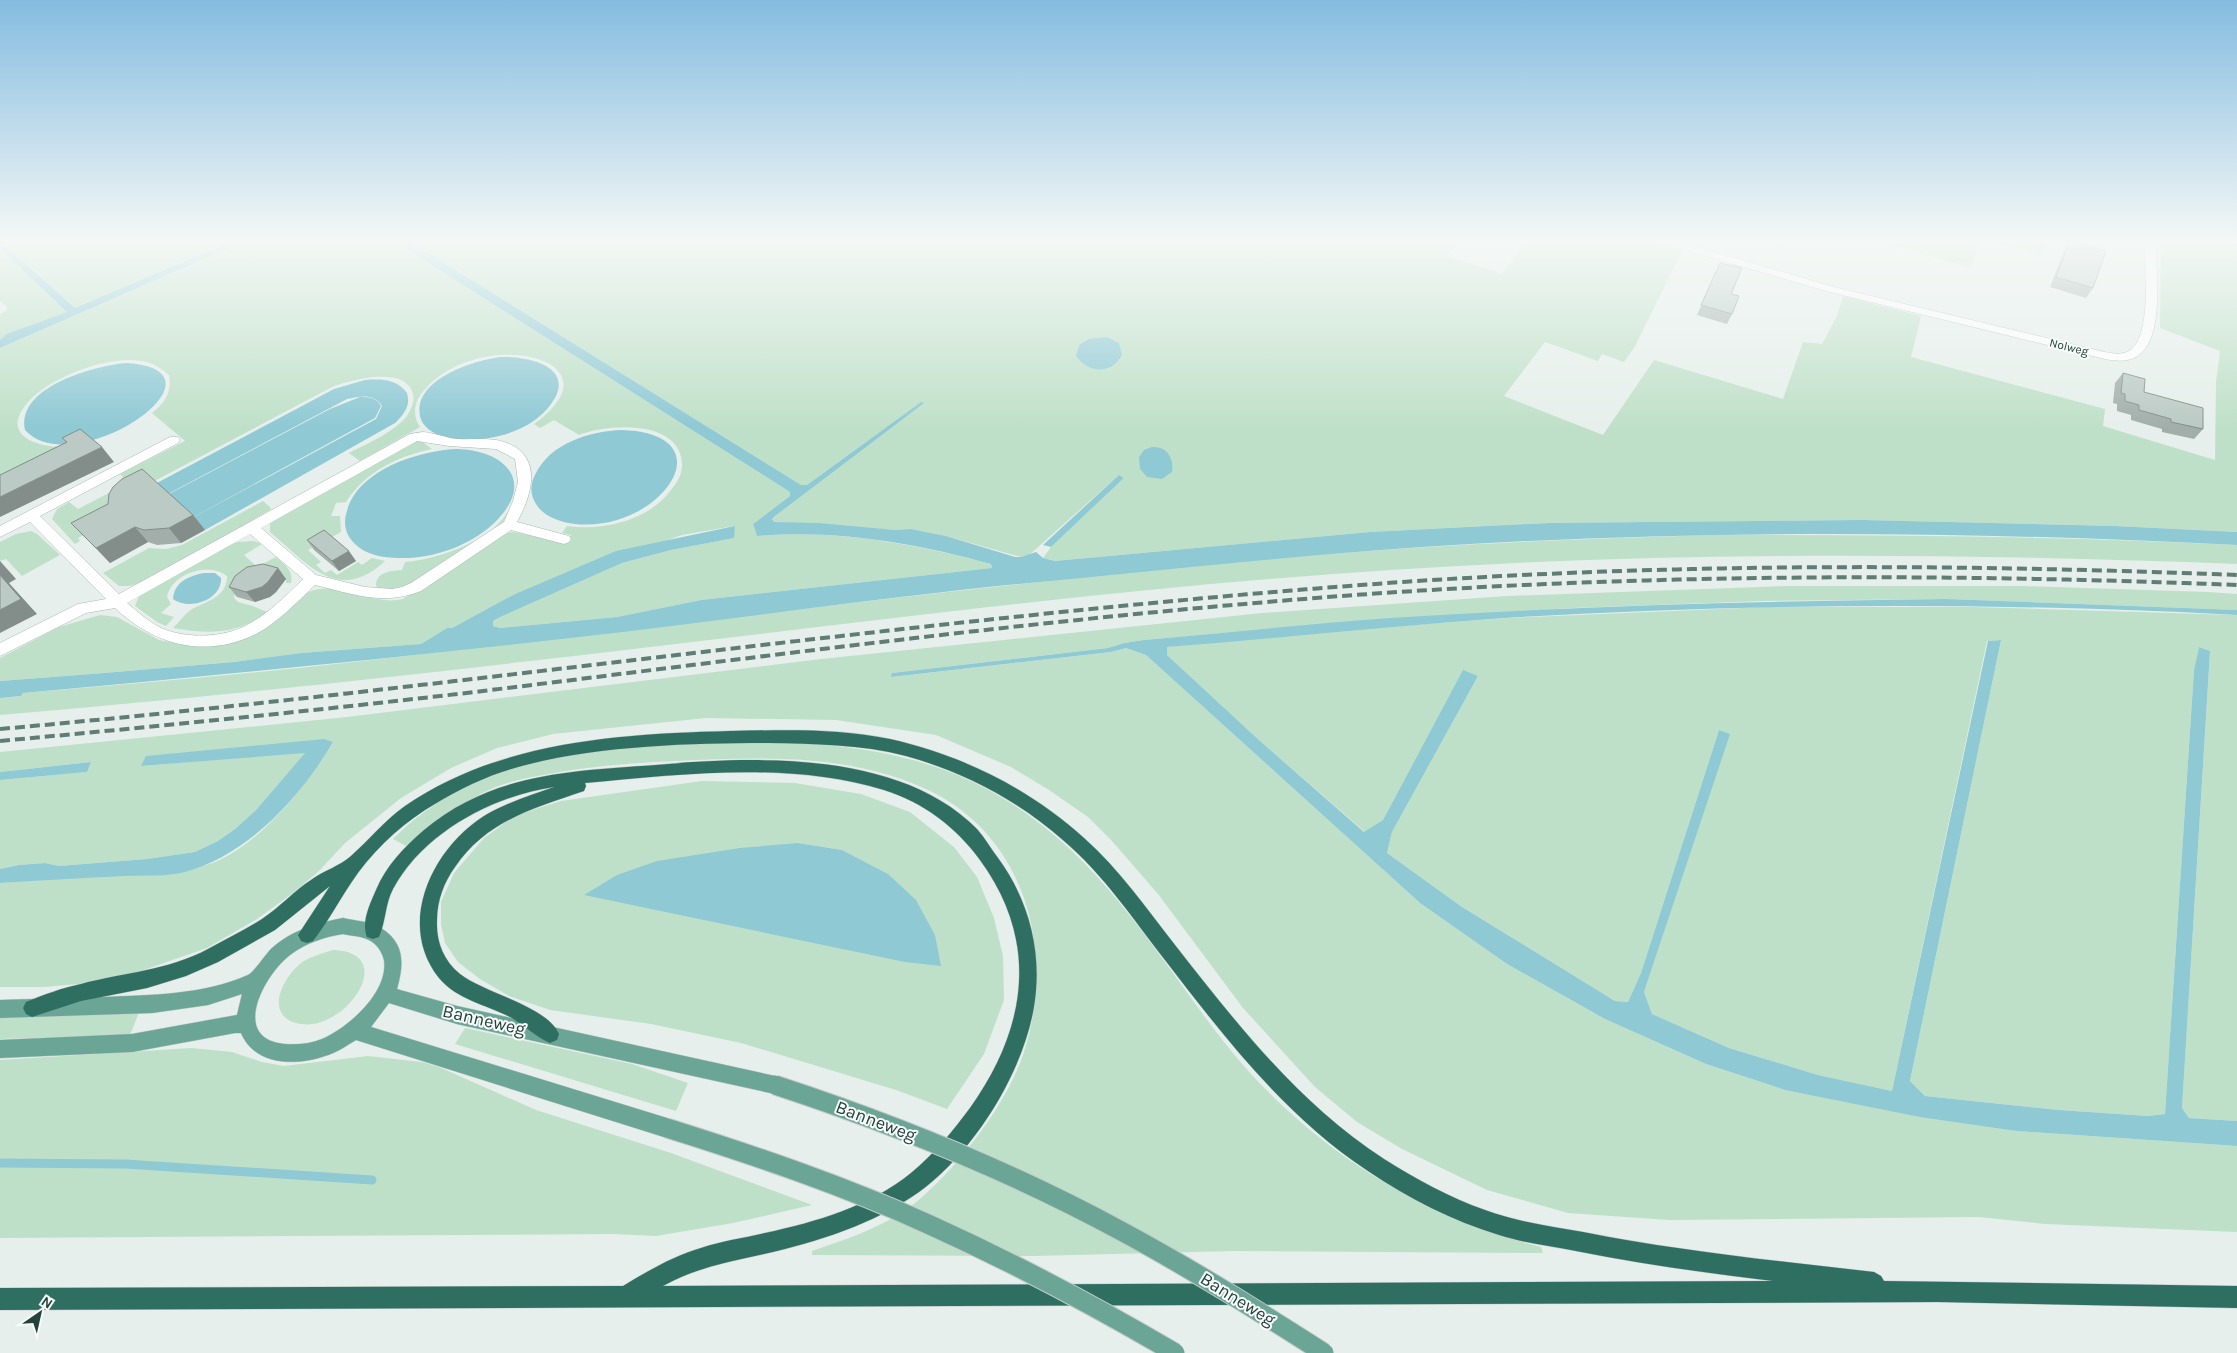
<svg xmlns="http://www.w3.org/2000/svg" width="2237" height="1353" viewBox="0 0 2237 1353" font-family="Karla,sans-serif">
	<rect width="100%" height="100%" fill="#e6efeb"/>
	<g fill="#bfe0c8" fill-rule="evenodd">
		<path d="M 16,238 L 239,238 L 75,308 L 3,244 Z"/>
		<path d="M 252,238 L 389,238 L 790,492 L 790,496 L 753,524 L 757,536 C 837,529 914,544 991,564 L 992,568 L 701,600 L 617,617 L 500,628 L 493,626 L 493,621 L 498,618 L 622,563 L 671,550 L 734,538 L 734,526 L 682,535 L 513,595 L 452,628 L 447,628 L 421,644 L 301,653 L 234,662 L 92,674 L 0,681 L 0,658 L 59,627 L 100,615 L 117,617 L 159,640 L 180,644 L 220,644 L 307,593 C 337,578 371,607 403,599 L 507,533 L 514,532 L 564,543 L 571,535 L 562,533 L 567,526 C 603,531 648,521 671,490 C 678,482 683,472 682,462 C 678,419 607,424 579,435 L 554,420 L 540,428 L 534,424 C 625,359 482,325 425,389 C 415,400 411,414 420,427 L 360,461 L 349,453 C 368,443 393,433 407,416 C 411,409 415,402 413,394 C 406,365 350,380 332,387 L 132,493 L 117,518 L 78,538 L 80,541 L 75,544 L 52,519 L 57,509 L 69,502 L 78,509 L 128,483 L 120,474 L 185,441 L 152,413 C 165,403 172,392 169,375 C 164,371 159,367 153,364 C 119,350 53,375 29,401 C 0,433 32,446 61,447 L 0,493 L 0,348 Z"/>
		<path d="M 404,238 L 1236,238 L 1252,244 L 1260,238 L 1461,238 L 1447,256 L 1502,274 L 1529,238 L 1642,238 L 1682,251 L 1634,348 L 1624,362 L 1602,354 L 1598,361 L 1545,342 L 1504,396 L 1603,435 L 1654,360 L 1783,399 L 1803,342 L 1822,344 L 1837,316 L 1843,296 L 1921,316 L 1911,357 L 2105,409 L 2103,426 L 2215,460 L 2216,382 L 2220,351 L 2160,328 L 2161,238 L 2237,238 L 2237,532 L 2115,526 L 1863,520 L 1548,523 L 1370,532 L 1055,561 L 1043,558 L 1051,547 L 1124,478 L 1119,475 L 1029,555 L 1021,557 L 946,536 L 911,529 L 895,530 L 774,522 L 772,519 L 775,516 L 921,402 L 807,485 L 801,485 Z"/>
		<path d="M 1863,238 L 2047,238 L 2051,239 L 2042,256 L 1983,239 L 1970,267 Z"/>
		<path d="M 0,248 L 67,311 L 67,313 L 28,326 L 0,340 L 0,314 L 6,311 L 7,307 L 0,301 Z"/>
		<path d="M 420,440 L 432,449 C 398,456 365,472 346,502 L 336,503 L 331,516 L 340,516 L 341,532 L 308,550 L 321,562 L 316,565 L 325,573 L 331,570 L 337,575 L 358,562 L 362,565 L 372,558 L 385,561 C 338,605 307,563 270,532 L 270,524 L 274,519 L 412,441 Z"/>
		<path d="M 516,500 L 503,522 L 415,582 L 395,589 L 381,589 L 376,586 C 376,572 390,571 402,570 L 405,562 C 434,560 480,544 500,522 C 506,516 510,507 516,500 Z"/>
		<path d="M 263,501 L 271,508 L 270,510 L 143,582 L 130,586 L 119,586 L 103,573 L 149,548 L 166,549 L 182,545 Z"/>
		<path d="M 31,531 L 37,534 L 60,555 L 22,576 L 6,559 L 0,561 L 0,542 L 16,534 Z"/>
		<path d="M 1713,535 C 1888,535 2063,536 2237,545 L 2237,564 C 1955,553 1673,551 1391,570 C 1155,585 920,615 684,643 C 457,670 229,696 0,715 L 0,698 L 21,696 L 23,693 C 142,683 261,673 380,659 C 688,623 995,583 1304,556 C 1440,544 1577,539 1713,535 Z"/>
		<path d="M 254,541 L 262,544 L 244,555 L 257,567 L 276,557 C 284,564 294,571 291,583 L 286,583 L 286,579 L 282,573 L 274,571 L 235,592 L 234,598 L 238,602 L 253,606 L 267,612 C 237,635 209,634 173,628 C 180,621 188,610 196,607 C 211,600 227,595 227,576 C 208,562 172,573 167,597 L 171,604 L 161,613 L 174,617 L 166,626 L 157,622 L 135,606 L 139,596 L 224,546 L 238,542 Z"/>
		<path d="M 1788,586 L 2022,586 L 2208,592 L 2237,594 L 2237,610 L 1947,599 L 1763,601 L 1573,608 L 1389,619 L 1144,640 L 1124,643 L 1108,648 L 892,673 L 892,677 L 1111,652 L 1126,648 L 1146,655 L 1420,903 L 1507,964 L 1605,1019 L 1706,1064 L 1785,1090 L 2017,1131 L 2237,1146 L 2237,1232 L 2045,1224 L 1979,1217 L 1669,1220 L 1568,1213 L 1487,1190 L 1402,1149 L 1357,1122 L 1315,1087 L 1243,1008 L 1158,894 L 1112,841 L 1088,817 L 1049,790 L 1011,767 L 936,735 L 836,720 L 706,718 L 553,734 L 497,748 L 451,768 L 401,798 L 345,843 L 319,871 L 293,893 L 257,919 L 207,948 L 138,972 L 88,983 L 45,987 L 0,987 L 0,883 C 48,879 96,875 145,871 C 164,869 187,870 206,865 C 255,851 308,785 333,742 L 147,756 L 142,766 L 306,752 L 256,810 L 235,829 L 218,841 L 195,852 L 147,859 L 59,866 L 45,863 L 19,865 L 0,869 L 0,780 L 86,772 L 91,762 L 0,772 L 0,752 L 347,717 L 821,659 L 1262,613 L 1507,596 Z"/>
		<path d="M 1767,607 L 1973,607 L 2237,615 L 2237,1121 L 2189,1118 L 2182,1108 L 2210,651 L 2199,647 L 2194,670 L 2165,1114 L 2148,1116 L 2059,1110 L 1925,1096 L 1910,1081 L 2001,640 L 1987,641 L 1892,1091 L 1818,1075 L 1729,1048 L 1652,1014 L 1644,992 L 1729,734 L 1719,730 L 1641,973 L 1628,1002 L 1615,1001 L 1462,907 L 1387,853 L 1392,832 L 1478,676 L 1463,671 L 1383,820 L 1365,832 L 1260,741 L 1167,655 L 1167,647 L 1370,628 L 1508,618 Z"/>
		<path d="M 732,742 C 823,741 919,748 999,796 C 1098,854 1150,945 1217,1033 C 1298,1140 1412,1214 1541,1247 L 1543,1253 L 1234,1251 L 1034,1256 L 812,1255 L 812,1251 C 850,1238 890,1225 921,1198 C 960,1164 1004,1107 1022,1058 C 1057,958 1029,836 926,789 C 847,753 761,757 676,761 C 633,763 591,766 549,774 C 530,777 510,781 493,788 C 460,803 433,823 406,846 L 393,839 C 482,749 614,748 732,742 Z"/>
		<path d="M 702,781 L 795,783 L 861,794 L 910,812 L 954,847 L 977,877 L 994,918 L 1003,956 L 1004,1000 L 984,1054 L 947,1109 L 896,1090 L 741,1043 L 651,1024 L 550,1010 L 509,996 L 480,979 L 458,962 L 445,943 L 441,924 L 441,902 L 454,873 L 484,838 L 506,822 L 526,812 L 561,801 ZM 798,843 L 842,850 L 887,874 Z"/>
		<path d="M 333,950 C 400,952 346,1031 301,1024 C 262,1018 282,976 304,961 C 313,956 323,953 333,950 Z"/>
		<path d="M 139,1012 L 130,1035 L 0,1039 L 0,1018 Z"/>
		<path d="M 465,1028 L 632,1064 L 688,1083 L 676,1111 L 455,1044 Z"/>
		<path d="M 191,1048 L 232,1052 L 262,1062 L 284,1066 L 368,1056 L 422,1062 L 439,1067 L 536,1110 L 671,1153 L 812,1205 L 733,1223 L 656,1236 L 613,1234 L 0,1238 L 0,1060 Z"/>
	</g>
	<g fill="#8ec9d4">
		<path d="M 6,238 L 16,238 L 3,244 L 75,308 L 239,238 L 252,238 L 0,348 L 0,340 L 7,334 L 67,312 L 0,248 L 0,239 Z"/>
		<path d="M 389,238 L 404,238 L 801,485 L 807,485 L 921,402 L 924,403 L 775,516 L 772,519 L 774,522 L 819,523 L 895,530 L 911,529 L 946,536 L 1015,557 L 1021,557 L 1036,552 L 1043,558 L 1055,561 L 1370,532 L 1548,523 L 1863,520 L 2115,526 L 2237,532 L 2237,545 C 1966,531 1693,529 1422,547 C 1318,554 1215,565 1111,575 C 1055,581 1000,585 944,592 C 837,604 730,619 623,632 C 423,655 223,675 23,693 L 21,696 L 0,698 L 0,681 L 92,674 L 234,662 L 301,653 L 421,644 L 447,628 L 452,628 L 513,595 L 616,551 L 735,526 L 734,538 L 671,550 L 622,563 L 498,618 L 493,621 L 493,626 L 500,628 L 617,617 L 701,600 L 992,568 L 991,564 C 915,543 836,529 757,536 L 753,524 L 790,496 L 790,492 Z"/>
		<path d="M 1107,337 L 1119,343 L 1122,355 C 1111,375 1088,373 1076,356 L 1079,345 L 1089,339 Z"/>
		<path d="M 501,357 C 528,356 578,367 551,404 C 530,434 479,446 444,437 C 434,434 422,427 420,416 C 413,379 475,360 501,357 Z"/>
		<path d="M 127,363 C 240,371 74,484 25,430 C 15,387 96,365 127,363 Z"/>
		<path d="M 365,380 C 381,379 397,379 407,393 C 411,406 404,414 395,423 L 205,530 L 192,518 L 376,419 L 382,406 C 374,393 360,396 347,399 L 166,495 L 155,484 L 334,389 Z"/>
		<path d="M 360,397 C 369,397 376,397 381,406 L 375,418 L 192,518 L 167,495 L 330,409 Z"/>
		<path d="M 622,430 C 730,434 660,533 575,524 C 560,522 544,517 536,504 C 530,495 530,484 535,475 C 550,443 590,431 622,430 Z"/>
		<path d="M 1152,447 C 1167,446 1174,458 1172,472 L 1162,479 L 1147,477 L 1140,469 L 1139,457 L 1144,450 Z"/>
		<path d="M 456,449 C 505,450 538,482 493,524 C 469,546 433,559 399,558 C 384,558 365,555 354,543 C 345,534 343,523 347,511 C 358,470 418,451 456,449 Z"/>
		<path d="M 1119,475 L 1124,478 L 1051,547 L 1043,545 Z"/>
		<path d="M 204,573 L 215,573 L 221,578 C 222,600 189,611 173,599 C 174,582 189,576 204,573 Z"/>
		<path d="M 1947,599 L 2237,610 L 2237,615 C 1994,602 1748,603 1505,618 C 1392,626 1280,638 1167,647 L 1167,655 L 1260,741 L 1364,832 L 1383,820 L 1463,670 L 1478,676 L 1392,832 L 1387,853 L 1462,907 L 1615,1001 L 1628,1002 L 1641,973 L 1719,730 L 1730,734 L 1644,992 L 1652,1014 L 1729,1048 L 1818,1075 L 1892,1091 L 1988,641 L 2001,640 L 1910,1081 L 1925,1096 L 2059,1110 L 2148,1116 L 2165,1114 L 2194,670 L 2199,647 L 2210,651 L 2182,1108 L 2189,1118 L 2237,1121 L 2237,1146 L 2017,1131 L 1920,1117 L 1785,1090 L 1706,1064 L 1605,1019 L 1507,964 L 1420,903 L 1146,655 L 1126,648 L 1111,652 L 891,677 L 892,673 L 1108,648 L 1124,643 L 1144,640 C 1226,633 1308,624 1390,618 C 1576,606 1762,601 1947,599 Z"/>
		<path d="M 324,739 L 333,742 C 301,797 248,855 185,872 C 166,877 144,875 125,876 C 83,878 42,880 0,883 L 0,869 L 19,865 L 45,863 L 59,866 L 147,859 L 195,852 L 218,841 L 235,829 L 256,810 L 305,753 L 141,766 L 146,756 Z"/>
		<path d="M 91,762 L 87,772 L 0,780 L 0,772 Z"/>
		<path d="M 798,843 L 842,850 L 888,874 L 916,900 L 935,935 L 941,966 L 905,962 L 584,895 L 617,875 L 657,861 L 740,848 Z"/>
	</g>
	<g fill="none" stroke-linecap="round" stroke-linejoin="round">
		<path stroke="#8ec9d4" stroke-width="9" d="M 0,1163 L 125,1164 L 372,1180"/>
		<g stroke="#a8b8b2" stroke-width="1">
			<g id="minor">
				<path d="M 1650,238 L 1667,238 L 1834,287 L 2096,350 C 2105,352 2117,356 2127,352 C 2153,342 2145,262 2145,238 L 2155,238 C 2156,266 2166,341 2136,357 C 2127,362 2116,361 2105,359 L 1826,291 L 1651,240 Z"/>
				<path d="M 423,432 C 435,433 446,438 457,439 C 470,440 483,438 496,440 C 543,449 535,490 517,522 L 569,536 L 571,539 L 569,542 L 564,544 L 511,530 L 421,591 C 383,606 353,594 315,585 C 297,602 278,622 256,634 C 205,659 154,645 115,608 L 86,613 L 0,656 L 0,643 L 78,604 L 106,599 L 30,522 L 0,537 L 0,526 L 170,437 L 178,437 L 180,440 L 178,443 L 40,516 L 119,594 L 410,434 ZM 417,441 L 449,446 L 496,449 L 515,459 L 518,482 L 513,501 L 504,522 L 411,583 L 402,587 L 392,589 L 365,587 L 316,575 L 261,528 ZM 250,534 L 303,579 C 286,596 268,614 247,625 C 223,638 186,639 161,628 C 149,622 138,612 127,603 Z"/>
			</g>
		</g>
		<g stroke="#c2cac8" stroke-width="1">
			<path id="major" d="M 343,918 C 354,921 371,921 381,928 C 405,943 404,964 397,989 L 400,990 L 457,1006 L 775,1076 L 782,1078 L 785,1085 L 782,1092 L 775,1094 L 457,1024 L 389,1003 L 371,1027 L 667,1118 L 674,1121 L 677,1128 L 674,1135 L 667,1138 L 356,1040 C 346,1046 336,1053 325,1056 C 296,1066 255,1066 241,1033 L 235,1033 L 132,1052 L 0,1058 L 0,1040 L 132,1034 L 237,1015 L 242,994 L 208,1005 L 152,1013 L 0,1018 L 0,1000 C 34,999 68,998 103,997 C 150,995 204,995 248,975 C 254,972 265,955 271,949 C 290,931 317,923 343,918 ZM 343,934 C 351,936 362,936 369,940 C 377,944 382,952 384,960 C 389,992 348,1028 322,1039 C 310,1044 296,1045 284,1044 C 229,1038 265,974 290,955 C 306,943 324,937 343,934 Z"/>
		</g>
		<g stroke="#c2cac8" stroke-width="1">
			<path id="highway" d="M 730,731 C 783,730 838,728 890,739 C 962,755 1030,789 1084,838 C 1119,869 1146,908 1175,945 C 1237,1024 1299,1104 1384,1159 C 1416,1179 1450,1198 1485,1210 C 1517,1222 1550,1226 1583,1232 C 1679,1251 1777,1261 1874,1272 L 1881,1276 L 1884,1281 L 2237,1286 L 2237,1308 L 1938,1302 L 0,1310 L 0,1288 L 623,1286 C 648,1271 673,1256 701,1248 C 722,1241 744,1238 765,1233 C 816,1222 871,1206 911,1173 C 934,1154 953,1131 970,1108 C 1027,1028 1040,942 980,860 C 957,828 923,802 884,790 C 788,761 683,774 585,783 L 586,786 L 584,791 C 534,808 486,821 455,867 C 444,882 437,901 437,920 C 436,941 443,960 460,974 C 484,993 547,1006 559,1034 L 557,1040 L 550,1043 C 536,1037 525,1026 512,1018 C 488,1005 457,1000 439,978 C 396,924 432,849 484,816 C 506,803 531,795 554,787 C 493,796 424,832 393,889 C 385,904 386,921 379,937 L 373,939 L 367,937 C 361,922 370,904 376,890 C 386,866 404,847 424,830 C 492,773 572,771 656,765 C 757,756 900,751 977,829 C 985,838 991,849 998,858 C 1026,896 1040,943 1036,990 C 1031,1061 977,1150 919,1192 C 874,1224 817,1242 764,1254 C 728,1262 695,1268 663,1286 L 1773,1281 C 1707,1273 1641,1264 1576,1251 C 1550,1246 1524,1243 1499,1235 C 1453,1221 1408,1198 1368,1171 C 1285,1116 1225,1038 1165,960 C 1133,919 1104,875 1064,841 C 1019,801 964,772 906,756 C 861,744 814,744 768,743 C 686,743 580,746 502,772 C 475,781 449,795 425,810 C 396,829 370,854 351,883 C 338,902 328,922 313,941 L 307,943 L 301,941 L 298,935 L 330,886 L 275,930 L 218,962 L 186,976 L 147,988 L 81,1001 L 32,1017 L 26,1014 L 23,1008 L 26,1002 C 43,995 62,988 81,984 C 125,972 167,971 208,949 C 226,939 245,930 262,919 C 280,907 294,891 311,880 C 323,871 340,866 351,856 C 370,839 384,821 405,806 C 500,741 619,734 730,731 Z"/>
		</g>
		<use href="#minor" fill="#fff" fill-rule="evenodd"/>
		<use href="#major" fill="#6aa596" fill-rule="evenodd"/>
		<use href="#highway" fill="#2f6f62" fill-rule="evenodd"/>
		<g stroke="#5f7d75" stroke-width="4" stroke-dasharray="10 5" stroke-linecap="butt">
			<path d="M 0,729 C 446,689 889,622 1335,587 C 1635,563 1936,563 2237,575"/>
			<path d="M 0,741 C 161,726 322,710 483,691 C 744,659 1005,624 1267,602 C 1590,574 1914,572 2237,585"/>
		</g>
		<g stroke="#c2cac8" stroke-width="21" stroke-linecap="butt">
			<g id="major-bridge">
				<path d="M 775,1085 C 894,1124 1013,1172 1123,1232 C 1192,1269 1258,1311 1324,1353"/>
				<path d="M 667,1128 C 756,1156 845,1186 930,1225 C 1014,1263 1095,1306 1175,1353"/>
			</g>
		</g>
		<use href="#major-bridge" stroke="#6aa596" stroke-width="19"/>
	</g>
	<g fill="#a1aea9">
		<path d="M 2070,241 L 2093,288 L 2086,298 L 2050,287 L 2064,251 Z"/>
		<path d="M 1720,263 L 1731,294 L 1732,314 L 1727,324 L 1697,315 Z"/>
		<path d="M 2123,373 L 2144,392 L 2203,429 L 2194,439 L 2162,432 L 2162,429 L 2131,420 L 2131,415 L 2117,411 L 2117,404 L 2113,403 L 2115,383 Z"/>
		<path d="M 108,504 L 193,515 L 205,530 L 181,543 L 157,545 L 148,542 L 110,563 L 71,523 Z"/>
		<path d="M 307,540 L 356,561 L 339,571 L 314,550 Z"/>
		<path d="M 278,568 L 286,579 L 276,592 L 270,597 L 255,602 L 237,597 L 229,587 Z"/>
	</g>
	<g fill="#838d89">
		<path d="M 102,447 L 114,462 L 0,517 L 0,497 Z"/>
		<path d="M 193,515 L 205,530 L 181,543 L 169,528 Z"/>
		<path d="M 135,527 L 148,542 L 110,563 L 96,548 Z"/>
		<path d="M 349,551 L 356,561 L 339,571 L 332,561 Z"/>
		<path d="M 0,561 L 16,579 L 9,583 L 37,614 L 0,633 Z"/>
		<path d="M 278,568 L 286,579 L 276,592 L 270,597 L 255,602 L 246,592 Z"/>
	</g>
	<g fill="#bbcac4" stroke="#838d89">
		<path d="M 2070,241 L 2106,251 L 2093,288 L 2056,277 Z"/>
		<path d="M 1720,263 L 1742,268 L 1731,294 L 1739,296 L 1732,314 L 1701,305 Z"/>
		<path d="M 2123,373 L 2145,379 L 2144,392 L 2203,408 L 2203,429 L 2171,422 L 2171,419 L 2139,410 L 2139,405 L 2125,401 L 2125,394 L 2121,393 Z"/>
		<path d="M 80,429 L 102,447 L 0,497 L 0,475 L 67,442 L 62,438 Z"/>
		<path d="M 142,469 L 193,515 L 169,528 L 144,530 L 135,527 L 96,548 L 71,523 L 108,504 L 109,494 L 113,487 L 122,479 Z"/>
		<path d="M 324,530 L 349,551 L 332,561 L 307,540 Z"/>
		<path d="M 263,564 L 278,568 L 268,582 L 262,587 L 246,592 L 229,587 L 235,576 L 247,567 Z"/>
		<path d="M 0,575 L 21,599 L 0,610 Z"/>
	</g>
	<linearGradient id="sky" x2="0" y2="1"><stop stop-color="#84bce0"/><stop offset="0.56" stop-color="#f4f8f6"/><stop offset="1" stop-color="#f4f8f6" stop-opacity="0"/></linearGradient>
	<rect width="2237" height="428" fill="url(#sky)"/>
	<g text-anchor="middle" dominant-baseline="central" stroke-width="4" stroke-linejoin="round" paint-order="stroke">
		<g font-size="12" fill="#24423a" stroke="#f7fbf9">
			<text transform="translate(2069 347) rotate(14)">Nolweg</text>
		</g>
		<g font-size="18" fill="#24423a" stroke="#f7fbf9">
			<text transform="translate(484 1020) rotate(13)">Banneweg</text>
			<text transform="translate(876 1121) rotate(21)">Banneweg</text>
			<text transform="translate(1238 1299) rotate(32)">Banneweg</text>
		</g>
	</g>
	<g transform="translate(40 1313) rotate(34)" stroke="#f7fbf9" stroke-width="4" paint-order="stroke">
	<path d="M0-4L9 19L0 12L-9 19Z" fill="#24423a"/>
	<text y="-8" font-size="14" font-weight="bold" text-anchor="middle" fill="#24423a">N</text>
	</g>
</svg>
